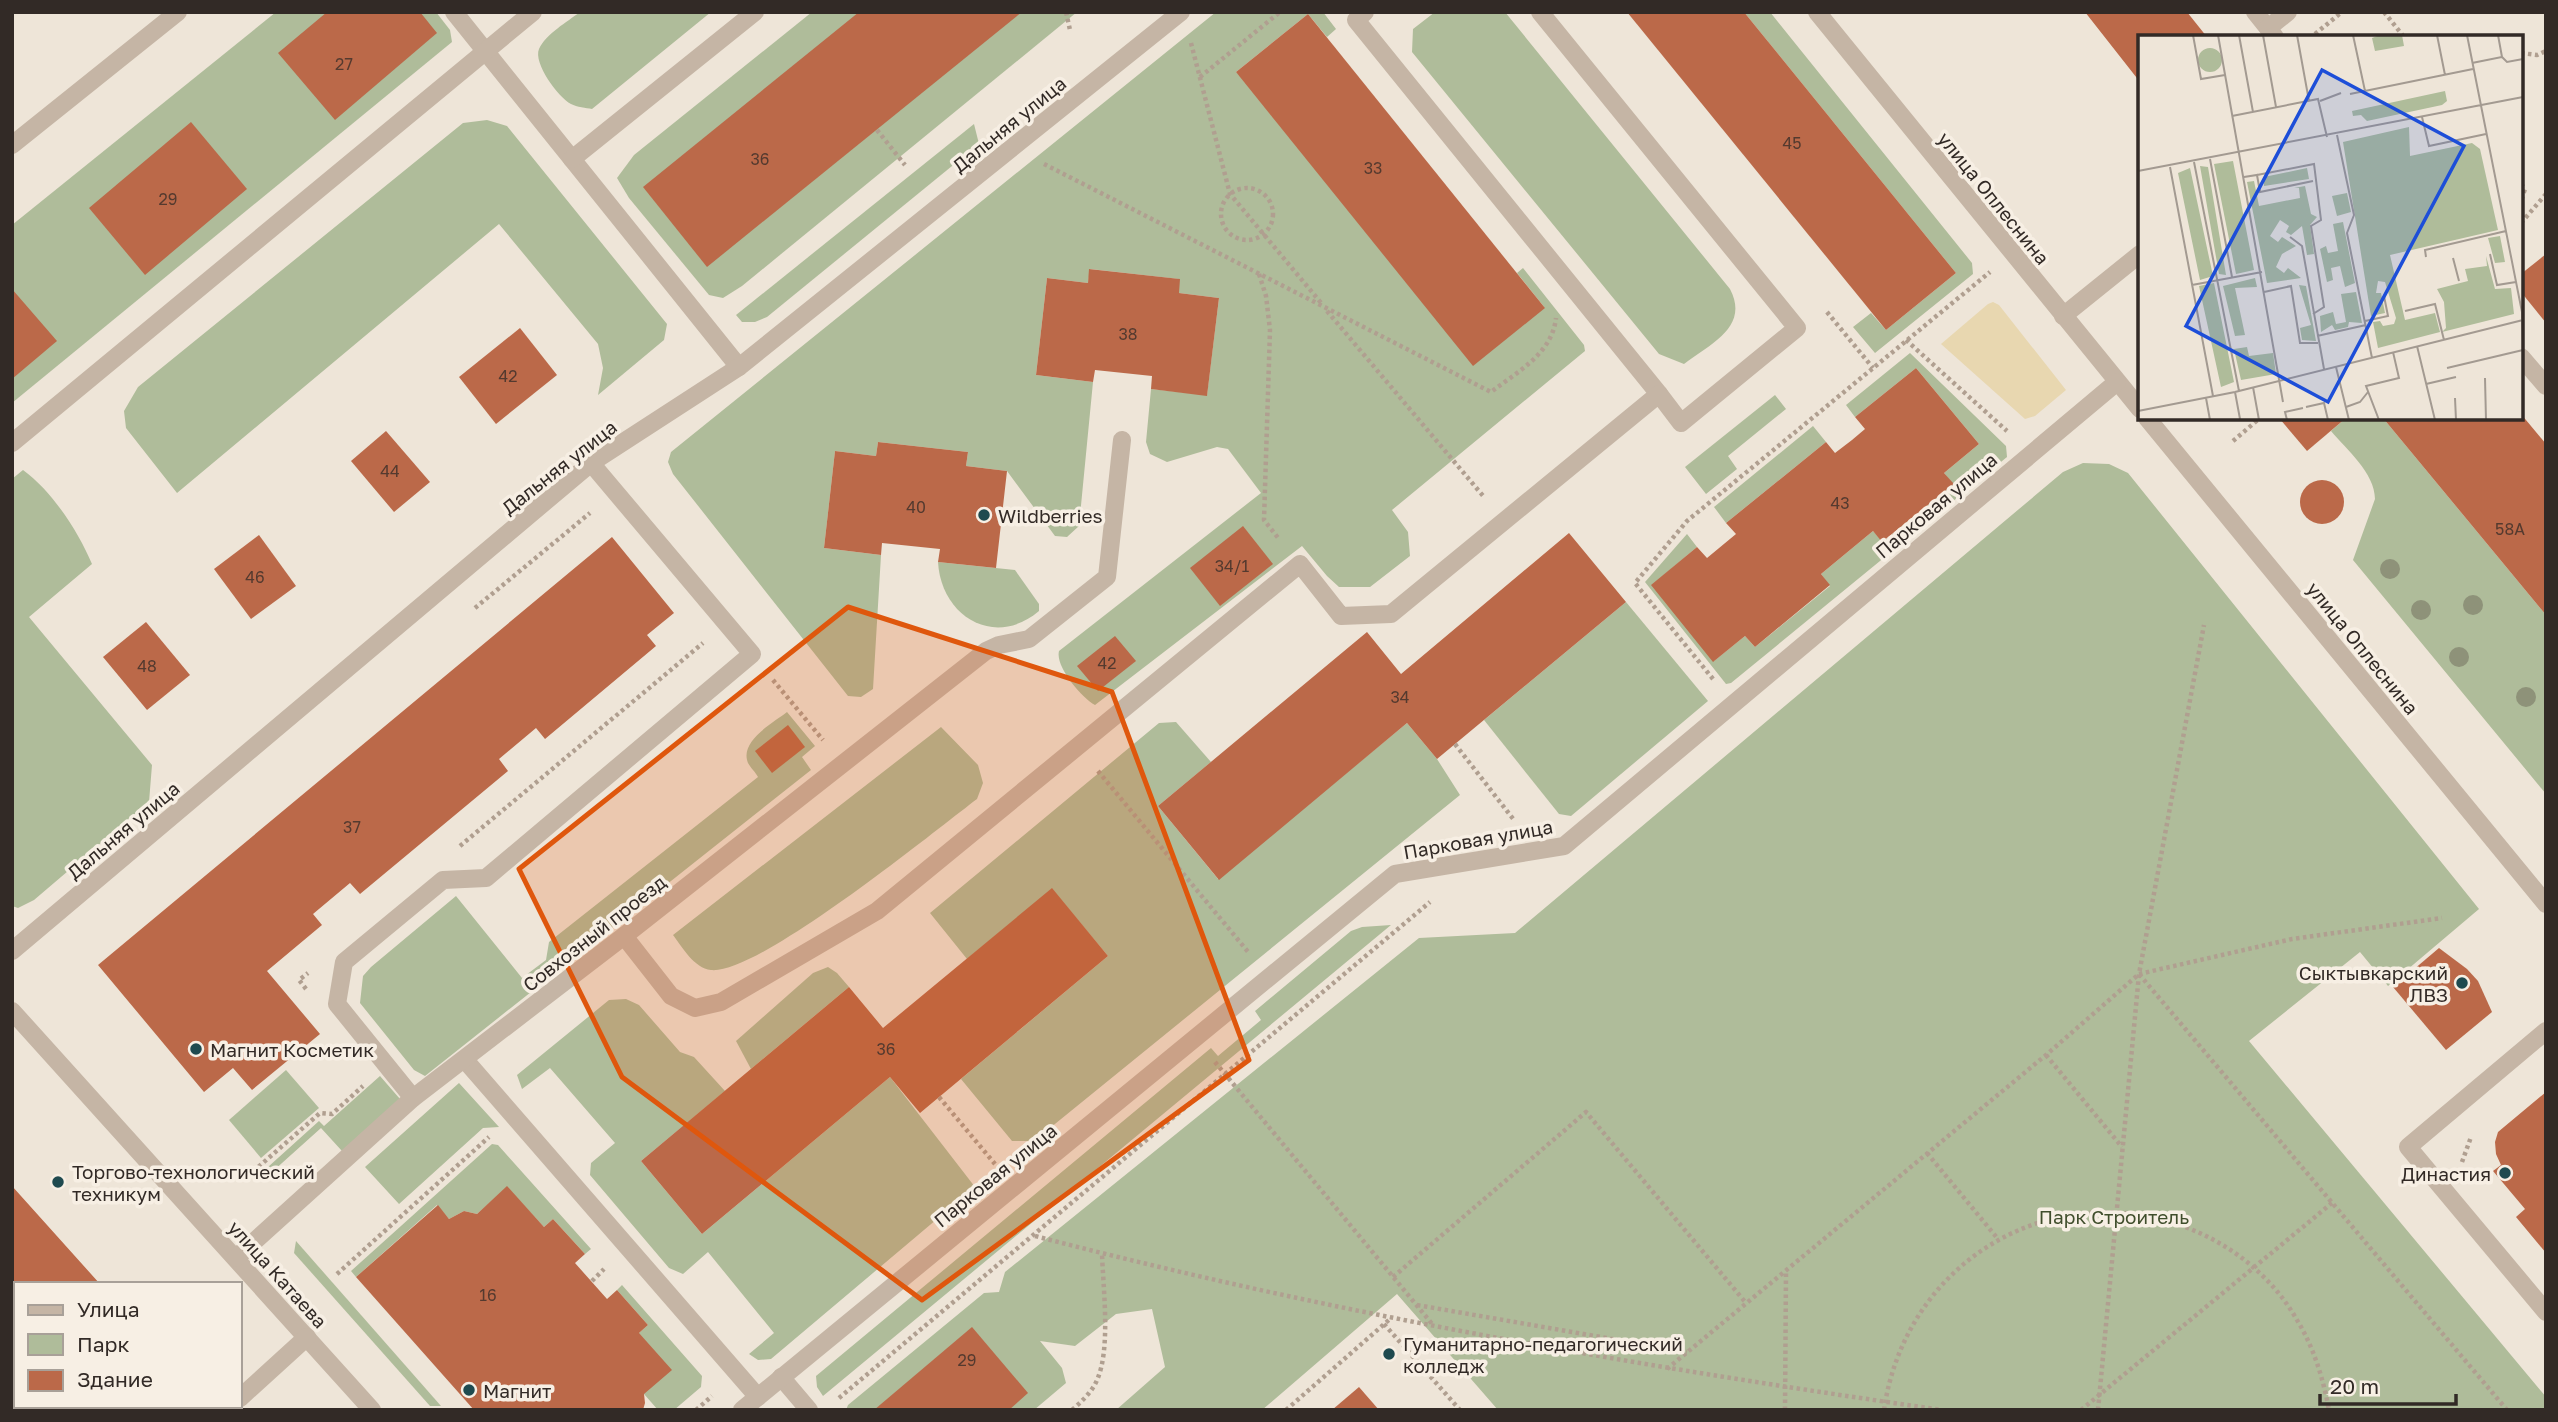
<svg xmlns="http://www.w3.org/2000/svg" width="2558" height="1422" viewBox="0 0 2558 1422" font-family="'Golos Text',sans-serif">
	<rect width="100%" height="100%" fill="#eee5d8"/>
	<g fill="#afbc9a">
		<path d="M 276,12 L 436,12 L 450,30 L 452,42 L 12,403 L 12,225 Z"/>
		<path d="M 580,12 L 711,12 L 592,109 C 586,108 577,107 571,104 C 558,97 533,63 539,49 C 546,34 567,22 580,12 Z"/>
		<path d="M 812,12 L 1077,12 L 742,286 L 723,298 L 709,295 L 629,198 L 617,178 L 634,155 Z"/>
		<path d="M 1216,12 L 1323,12 L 1336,29 L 1327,37 L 1308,14 L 1236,72 L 1545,308 L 1517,273 L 1523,268 L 1584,345 L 1585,351 L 1392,510 L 1408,532 L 1410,556 L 1370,587 L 1339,587 L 1327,576 L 1302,546 L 1095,705 C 1081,697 1055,666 1059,651 L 1261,493 L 1228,449 L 1217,447 L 1167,462 L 1150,454 L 1146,442 L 1151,389 L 1207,395 L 1219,298 L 1179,293 L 1179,279 L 1090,269 L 1088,283 L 1047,278 L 1036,375 L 1093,382 L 1079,526 L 1067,537 L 1055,536 L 1007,471 L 966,466 L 968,452 L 878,442 L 876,456 L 835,451 L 824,548 L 881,555 L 873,689 L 861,697 L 848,696 L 673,474 L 668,462 L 671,452 Z"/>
		<path d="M 1435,12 L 1505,12 L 1730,289 C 1750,327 1710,344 1684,364 L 1659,354 L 1412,52 L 1413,29 Z"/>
		<path d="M 1744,12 L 1770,12 L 1972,263 L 1973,274 L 1875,353 L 1853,327 L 1871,313 L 1886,330 L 1956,273 Z"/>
		<path d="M 487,120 L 507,126 L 667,324 L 664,340 L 598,395 L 603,368 L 598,344 L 499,224 L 177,493 L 126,428 L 124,411 L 138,387 L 463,123 Z"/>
		<path d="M 974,124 L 979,144 L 767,317 L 755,322 L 742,322 L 736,315 Z"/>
		<path d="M 1910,353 L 2006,446 L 2007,457 L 1731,683 L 1726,684 L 1645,582 L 1687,534 L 1697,547 L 1652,585 L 1714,661 L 1745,636 L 1755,647 L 1830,586 L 1821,574 L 1873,531 L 1883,542 L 1953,484 L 1944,473 L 1979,444 L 1916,368 L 1855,417 L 1846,405 Z"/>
		<path d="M 1775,395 L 1786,409 L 1728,456 L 1737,469 L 1706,494 L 1685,467 Z"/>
		<path d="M 2346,418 L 2383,418 L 2546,615 L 2546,794 L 2353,560 L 2375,499 C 2375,473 2346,449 2331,431 Z"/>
		<path d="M 1813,426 L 1826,442 L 1726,523 L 1714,507 Z"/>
		<path d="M 2083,463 L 2109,464 L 2128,473 L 2479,909 L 2388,986 L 2360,952 L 2249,1041 L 2546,1397 L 2546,1410 L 1498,1410 L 1397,1294 L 1262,1410 L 1116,1410 L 1165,1367 L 1152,1309 L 1116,1314 L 1075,1346 L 1040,1341 L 1062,1368 L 1066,1383 L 1034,1410 L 846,1410 L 848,1405 L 984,1293 L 999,1292 L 1005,1272 L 1419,938 L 1515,933 L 2063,472 Z"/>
		<path d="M 23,470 C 52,491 78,531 92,564 L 29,617 L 152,765 L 149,802 L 34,900 L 18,908 L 12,906 L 12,479 Z"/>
		<path d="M 938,562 L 1015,570 L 1039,604 L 1039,611 C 994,649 941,616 938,562 Z"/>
		<path d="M 1626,602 L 1708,701 L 1571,816 L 1559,814 L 1484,720 Z"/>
		<path d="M 787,712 L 815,746 L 802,757 L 811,770 L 425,1076 L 414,1070 L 360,1003 L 363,976 L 371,967 L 456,896 L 522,978 L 546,960 L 549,942 L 758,777 C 756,773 750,767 748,763 C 739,741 773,723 787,712 Z"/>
		<path d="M 1176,722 L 1211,762 L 1158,806 L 1218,879 L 1407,723 L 1437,759 L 1460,795 L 1034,1141 L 1012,1141 L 961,1079 L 1108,956 L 1052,889 L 967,959 L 930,913 L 1159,723 Z"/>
		<path d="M 941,727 L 978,765 L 983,783 L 977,799 C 932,833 758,975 711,970 C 694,968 683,948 673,935 Z"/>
		<path d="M 1391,925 L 823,1396 L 817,1387 L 816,1376 L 1211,1048 L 1218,1056 L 1261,1020 L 1255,1011 L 1351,931 L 1362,927 Z"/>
		<path d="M 828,967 L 837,973 L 849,987 L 751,1069 L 736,1041 L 813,973 Z"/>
		<path d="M 626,999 L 639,1005 L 680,1052 L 694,1057 L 725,1091 L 641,1161 L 702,1234 L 890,1077 L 975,1187 L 771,1359 L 758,1360 L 749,1354 L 774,1333 L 708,1252 L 683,1274 L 669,1268 L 590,1175 L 591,1163 L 615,1143 L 550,1068 L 522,1089 L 517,1075 L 609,1000 Z"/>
		<path d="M 286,1070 L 319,1108 L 261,1158 L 229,1120 Z"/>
		<path d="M 380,1076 L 400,1099 L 342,1151 L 321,1128 L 272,1172 L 268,1167 L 319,1121 L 324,1126 Z"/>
		<path d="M 459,1083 L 499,1127 L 483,1128 L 399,1204 L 365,1167 Z"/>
		<path d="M 492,1144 L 498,1145 L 591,1249 L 585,1254 L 553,1219 L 544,1227 L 507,1187 L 477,1214 L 464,1211 L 449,1219 L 437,1205 L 356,1277 L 351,1271 Z"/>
		<path d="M 296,1241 L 441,1406 L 430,1406 L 294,1253 Z"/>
		<path d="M 622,1285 L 702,1376 L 701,1387 L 674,1410 L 658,1410 L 644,1394 L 639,1333 L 648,1325 L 617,1290 Z"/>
	</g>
	<path fill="#e8d7b0" d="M 1993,302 L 1999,305 L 2066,390 L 2035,416 L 2025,419 L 1941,344 L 1988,304 Z"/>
	<g fill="#bb6949">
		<path d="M 327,12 L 420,12 L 437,33 L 335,120 L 278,53 Z"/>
		<path d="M 859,12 L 1022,12 L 707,267 L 643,187 Z"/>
		<path d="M 1627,12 L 1744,12 L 1956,273 L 1886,330 Z"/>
		<path d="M 2085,12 L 2187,12 L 2207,37 L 2140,37 L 2140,82 Z"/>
		<path d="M 1308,14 L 1545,308 L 1473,366 L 1236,72 Z"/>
		<path d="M 191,122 L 247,189 L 145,275 L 89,208 Z"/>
		<path d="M 2546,254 L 2546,323 L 2521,292 L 2521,274 Z"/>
		<path d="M 1089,269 L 1180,279 L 1179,293 L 1219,298 L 1207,396 L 1151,389 L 1152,376 L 1095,370 L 1093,382 L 1036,375 L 1047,278 L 1088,283 Z"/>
		<path d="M 12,289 L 57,341 L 12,379 Z"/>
		<path d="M 520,328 L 557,375 L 496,424 L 459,377 Z"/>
		<path d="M 1916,368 L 1979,444 L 1944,473 L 1954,484 L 1882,542 L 1873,531 L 1821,574 L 1830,585 L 1755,647 L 1745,636 L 1713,662 L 1651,585 L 1697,547 L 1707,558 L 1736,534 L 1726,523 L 1826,442 L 1835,453 L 1852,440 L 1865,429 L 1855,417 Z"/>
		<path d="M 2521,414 L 2546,444 L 2546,615 L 2383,418 L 2521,418 Z"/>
		<path d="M 2279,418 L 2346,418 L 2307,451 Z"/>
		<path d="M 386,431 L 430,482 L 394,512 L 351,461 Z"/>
		<path d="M 878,442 L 968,452 L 966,466 L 1007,471 L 996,568 L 938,562 L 940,549 L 882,543 L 881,555 L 824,548 L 835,451 L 876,456 Z"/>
		<circle cx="2322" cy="502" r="22"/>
		<path d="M 1243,526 L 1273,564 L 1220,606 L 1190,568 Z"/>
		<path d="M 1569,533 L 1626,602 L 1437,759 L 1407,723 L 1219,880 L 1158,806 L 1367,632 L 1401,674 Z"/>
		<path d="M 259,535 L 296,586 L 251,619 L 214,569 Z"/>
		<path d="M 612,537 L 674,613 L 647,635 L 656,646 L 545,739 L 536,728 L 499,759 L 508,771 L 360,894 L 350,883 L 313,914 L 322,925 L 267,971 L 320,1034 L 252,1090 L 233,1068 L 204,1092 L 98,965 Z"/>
		<path d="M 146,622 L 190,675 L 147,710 L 103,657 Z"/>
		<path d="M 1115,636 L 1136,661 L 1098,691 L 1077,666 Z"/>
		<path d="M 788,725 L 805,747 L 772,773 L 755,751 Z"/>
		<path d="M 1052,888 L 1108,956 L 920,1113 L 890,1077 L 702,1234 L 641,1161 L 849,987 L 883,1028 Z"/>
		<path d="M 2439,948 L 2467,969 L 2478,981 L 2492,1012 L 2446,1050 L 2393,987 Z"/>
		<path d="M 2546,1092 L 2546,1253 L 2516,1217 L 2525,1209 L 2493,1171 L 2501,1165 L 2496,1154 L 2495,1142 L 2498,1132 Z"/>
		<path d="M 12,1186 L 100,1284 L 16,1284 L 16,1384 L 12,1380 Z"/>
		<path d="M 507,1186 L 544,1227 L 553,1219 L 585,1254 L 575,1263 L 607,1299 L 617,1290 L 648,1325 L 639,1333 L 672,1370 L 644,1394 L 645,1403 L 643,1410 L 474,1410 L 356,1277 L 438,1205 L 449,1219 L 464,1211 L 477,1214 Z"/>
		<path d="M 972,1327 L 1028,1393 L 1009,1410 L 874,1410 Z"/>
		<path d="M 1359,1387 L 1379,1410 L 1332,1410 Z"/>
		<path d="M 35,1406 L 87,1406 L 90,1410 L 34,1410 Z"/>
	</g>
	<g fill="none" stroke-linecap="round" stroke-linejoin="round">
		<g stroke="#b09f90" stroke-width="4.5" stroke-dasharray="3.5 3.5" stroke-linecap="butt">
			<path d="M 1066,12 L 1070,30"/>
			<path d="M 2384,12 L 2404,37"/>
			<path d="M 2315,34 L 2342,12"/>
			<path d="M 1191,43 L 1230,194 L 1322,304"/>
			<path d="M 2521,53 L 2537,55 L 2546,51"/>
			<path d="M 1200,77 L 1280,12"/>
			<path d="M 877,130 L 905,165"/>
			<path d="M 1044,164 L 1491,392 C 1517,372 1552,354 1556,318"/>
			<path d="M 2521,184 L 2525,189 L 2521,201"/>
			<circle cx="1247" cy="214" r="26"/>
			<path d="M 2521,223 L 2546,194"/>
			<path d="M 1259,274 L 1266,296 L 1270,330 L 1264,520 L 1279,539"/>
			<path d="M 1327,311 L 1484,497"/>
			<path d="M 1827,312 L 1873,368"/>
			<path d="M 1906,340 L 2007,431"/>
			<path d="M 2233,441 L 2260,418"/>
			<path d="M 475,608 L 590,513"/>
			<path d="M 1713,679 L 1635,583 L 1687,521 L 1990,272"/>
			<path d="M 773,680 L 823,740"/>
			<path d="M 1455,744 L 1514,820"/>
			<path d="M 1098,771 L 1249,953"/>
			<path d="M 460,846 L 703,643"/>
			<path d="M 2139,974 L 2292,939 L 2442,918"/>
			<path d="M 306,989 L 299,980 L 308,973"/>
			<path d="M 2046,1055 L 2122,1147"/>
			<path d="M 1215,1062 L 1433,1325"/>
			<path d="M 939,1097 L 995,1164"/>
			<path d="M 1927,1153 L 1998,1239"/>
			<path d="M 2462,1162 L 2471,1137"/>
			<path d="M 248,1176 L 320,1113 L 332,1114 L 363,1086"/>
			<path d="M 1035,1236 C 1334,1314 1637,1366 1942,1410"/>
			<path d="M 337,1274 L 489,1137"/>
			<path d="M 1393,1277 L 1586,1112 L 1746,1303"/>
			<path d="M 592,1281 L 604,1269"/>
			<path d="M 1417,1305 L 1687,1352"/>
			<path d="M 1384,1324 L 1460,1410"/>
			<path d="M 1667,1369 L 2046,1055 L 2139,974 L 2507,1410"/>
			<path d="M 839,1398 L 1430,902"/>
			<path d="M 696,1410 L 712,1396"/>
			<path d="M 1072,1410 C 1082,1401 1092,1392 1097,1380 C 1111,1349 1103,1288 1102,1253"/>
			<path d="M 1286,1410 L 1390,1319"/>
			<path d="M 1785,1410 L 1786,1271"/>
			<path d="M 1884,1410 C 1906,1256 2063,1168 2204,1235 C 2242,1253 2276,1283 2297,1320 C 2314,1348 2323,1378 2329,1410"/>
			<path d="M 2081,1410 L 2332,1203"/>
			<path d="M 2098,1410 L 2139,974 L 2204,625"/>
		</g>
		<g stroke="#c5b5a5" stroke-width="18">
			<path d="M 454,12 L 739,367"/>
			<path d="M 1365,12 L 1356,20 L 1659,394"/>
			<path d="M 1817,12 L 2140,409"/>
			<path d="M 2255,12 L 2275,37"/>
			<path d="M 2268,28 L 2288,12"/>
			<path d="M 12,145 L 178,12"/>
			<path d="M 572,159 L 755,12"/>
			<path d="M 2063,316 L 2140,254"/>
			<path d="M 2521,357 L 2546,386"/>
			<path d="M 2147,418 L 2546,904"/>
			<path d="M 12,443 L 533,12"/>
			<path d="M 624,936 L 671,996 L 695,1008 L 721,1002 L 877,911 L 1300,564 L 1341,616 L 1391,614 L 1659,394 L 1681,423 L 1797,328 L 1540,12"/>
			<path d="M 12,951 L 591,463 L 739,367 L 1181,12"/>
			<path d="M 12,1011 L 372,1410"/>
			<path d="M 2546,1031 L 2408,1147 L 2546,1312"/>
			<path d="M 465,1060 L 758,1397"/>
			<path d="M 413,1098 L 337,1004 L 344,962 L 443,880 L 486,878 L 752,654 L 591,463"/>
			<path d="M 236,1258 L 413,1098 L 624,936 L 986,651 L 999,645 L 1029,639 L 1107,577 L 1122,440"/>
			<path d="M 781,1377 L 809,1410"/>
			<path d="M 240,1398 L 307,1337"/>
			<path d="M 742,1410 L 1395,874 L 1564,846 L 2117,382"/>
		</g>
	</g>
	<g fill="#8e9279">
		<circle cx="2390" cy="569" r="10"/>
		<circle cx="2473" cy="605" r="10"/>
		<circle cx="2421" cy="610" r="10"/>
		<circle cx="2459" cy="657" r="10"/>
		<circle cx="2526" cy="697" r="10"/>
	</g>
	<path fill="#df570d" fill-opacity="0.2" stroke="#df570d" stroke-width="5" stroke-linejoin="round" d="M 848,607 L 1112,692 L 1249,1060 L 922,1300 L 622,1077 L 519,869 Z"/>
	<g fill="#1f4a4f" stroke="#f7efe4" stroke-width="2.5">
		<circle cx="984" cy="515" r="7"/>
		<circle cx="2462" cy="983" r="7"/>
		<circle cx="196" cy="1049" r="7"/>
		<circle cx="2505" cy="1173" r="7"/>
		<circle cx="58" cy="1182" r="7"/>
		<circle cx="1389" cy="1354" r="7"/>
		<circle cx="469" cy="1390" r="7"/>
	</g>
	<g text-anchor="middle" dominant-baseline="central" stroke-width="7" stroke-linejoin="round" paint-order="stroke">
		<g font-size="16" fill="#543a2f">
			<text x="344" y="64">27</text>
			<text x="1792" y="143">45</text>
			<text x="760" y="159">36</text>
			<text x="1373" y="168">33</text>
			<text x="168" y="199">29</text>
			<text x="1128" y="334">38</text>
			<text x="508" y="376">42</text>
			<text x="390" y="471">44</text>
			<text x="1840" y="503">43</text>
			<text x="916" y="507">40</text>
			<text x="2510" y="529">58А</text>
			<text x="1232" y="566">34/1</text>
			<text x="255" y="577">46</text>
			<text x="1107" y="663">42</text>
			<text x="147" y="666">48</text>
			<text x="1400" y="697">34</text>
			<text x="352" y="827">37</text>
			<text x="886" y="1049">36</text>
			<text x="488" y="1295">16</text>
			<text x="967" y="1360">29</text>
		</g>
		<g font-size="19" fill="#322a26" stroke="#f7efe4">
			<text transform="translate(1009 124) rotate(-39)">Дальняя улица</text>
			<text transform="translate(1994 198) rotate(51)">улица Оплеснина</text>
			<text transform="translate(559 467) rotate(-38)">Дальняя улица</text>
			<text transform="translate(1936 505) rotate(-40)">Парковая улица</text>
			<text transform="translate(2363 648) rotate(51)">улица Оплеснина</text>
			<text transform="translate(123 830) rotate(-40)">Дальняя улица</text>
			<text transform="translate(1478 839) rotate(-10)">Парковая улица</text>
			<text transform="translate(594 933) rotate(-38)">Совхозный проезд</text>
			<text transform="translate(995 1175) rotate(-39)">Парковая улица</text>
			<text transform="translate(278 1274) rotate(48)">улица Катаева</text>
		</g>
		<g font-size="19" fill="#322a26" stroke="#f7efe4" text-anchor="start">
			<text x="998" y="515">Wildberries</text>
			<text x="2448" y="972" text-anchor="end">Сыктывкарский<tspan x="2448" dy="22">ЛВЗ</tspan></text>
			<text x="210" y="1049">Магнит Косметик</text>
			<text x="72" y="1171">Торгово-технологический<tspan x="72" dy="22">техникум</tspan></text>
			<text x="2491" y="1173" text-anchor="end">Династия</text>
			<text x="1403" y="1343">Гуманитарно-педагогический<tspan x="1403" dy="22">колледж</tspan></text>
			<text x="483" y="1390">Магнит</text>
		</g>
		<g font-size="19" fill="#404e2c" stroke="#f7efe4">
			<text x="2114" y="1216">Парк Строитель</text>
		</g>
	</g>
	<g transform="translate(2138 35)">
		<rect width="385" height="385" fill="#eee5d8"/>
		<path d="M 242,0 L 264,0 L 266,11 L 237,16 L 234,3 ZM60 25a12 12 0 1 1 24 0a12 12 0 1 1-24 0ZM 307,56 L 309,66 L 304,70 L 229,86 L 223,80 L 215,81 L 214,76 ZM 271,92 L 272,121 L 334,108 L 342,114 L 360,195 L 252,220 L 267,285 L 297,278 L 302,297 L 240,313 L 235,287 L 242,286 L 245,291 L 256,289 L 258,283 L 247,247 L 240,246 L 238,258 L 243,258 L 247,278 L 233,281 L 205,107 ZM 95,126 L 116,235 L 98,239 L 76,129 ZM 62,131 L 70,132 L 88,240 L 81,239 ZM 52,133 L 75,241 L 62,245 L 40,138 ZM 169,133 L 171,144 L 126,151 L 126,142 ZM 116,146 L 121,171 L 162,163 L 161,153 L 156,153 L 167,151 L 173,179 L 179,182 L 172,190 L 176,219 L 169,220 L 164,191 L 153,200 L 148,197 L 151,191 L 142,185 L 132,201 L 140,207 L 144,202 L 158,211 L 144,219 L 138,232 L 146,238 L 150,233 L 163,243 L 129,248 L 109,147 ZM 209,158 L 213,177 L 199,181 L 194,161 ZM 205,187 L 217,248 L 207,252 L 202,231 L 193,233 L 195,245 L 189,247 L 182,214 L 188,211 L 190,218 L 200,216 L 195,189 ZM 362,201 L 367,227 L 357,228 L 350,203 ZM 348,221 L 357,254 L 373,253 L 376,279 L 304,297 L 308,293 L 306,267 L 299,254 L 330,246 L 327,234 L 349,231 ZM 117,243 L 119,252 L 97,253 L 107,300 L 97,301 L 85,251 ZM 76,248 L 96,347 L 83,352 L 61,251 ZM 161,250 L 168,251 L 178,306 L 164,305 L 162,293 L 173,290 ZM 218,257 L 224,288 L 211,287 L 210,292 L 197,295 L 194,290 L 183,297 L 182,281 L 195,277 L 198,289 L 208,287 L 203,259 ZM 109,312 L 111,321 L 135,318 L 138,339 L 103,345 L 96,314 Z" fill="#afbc9a"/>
		<path fill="none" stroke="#a39a91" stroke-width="2" d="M 55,0 L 63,44 L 87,40M 80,0 L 145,367M 101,0 L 115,77M 125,0 L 138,72M 159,0 L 171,66M 215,0 L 227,56M 299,0 L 307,40M 329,0 L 384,277 L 385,307M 364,22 L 369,27 L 385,24M 334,28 L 364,22 L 360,0M 212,59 L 335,34M 182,66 L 203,58M 94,81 L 180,64 L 189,102M 284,82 L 291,111 L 348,99M 199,100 L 216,180 L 209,198 L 234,323M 72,124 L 94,242M 56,127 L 101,356M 32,132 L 75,361M 0,136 L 385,62M 119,140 L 176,129 L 183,185 L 173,191 L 186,272 L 175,279M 106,142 L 119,140 L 122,157 L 175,146M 152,202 L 164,211 L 186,334M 352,219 L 359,250 L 378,247M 288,222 L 287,215 L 368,196M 315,223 L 321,246M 54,250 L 124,237M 126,257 L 153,251 L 162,308 L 180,308M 267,276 L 297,269 L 306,305M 227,286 L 250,281 L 246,261M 179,301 L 228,290M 279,311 L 297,385M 198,332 L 211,385M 309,333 L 385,315M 347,343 L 348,385M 288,349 L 318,342M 115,352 L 121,385M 97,357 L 102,384M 68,363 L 72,385M 317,363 L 318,385M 168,372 L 186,368 L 190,385M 208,372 L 222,367 L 230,357M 0,376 L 97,357 L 385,285M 149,385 L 147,377 L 165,373M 241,385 L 228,351 L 261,343 L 255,317"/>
		<path fill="#1d4ed8" fill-opacity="0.15" stroke="#1d4ed8" stroke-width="3.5" d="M 184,35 L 326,111 L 190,367 L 48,291 Z"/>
		<rect width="385" height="385" fill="none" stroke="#322a26" stroke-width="3.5"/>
	</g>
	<rect width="2558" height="1422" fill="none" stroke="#322a26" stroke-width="28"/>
	<rect x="14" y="1282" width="228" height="126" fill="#f7efe4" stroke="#a8a098" stroke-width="2"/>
	<rect x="28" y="1305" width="35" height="10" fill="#c5b5a5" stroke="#a8a098" stroke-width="2"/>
	<text x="77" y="1317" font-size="21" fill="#322a26">Улица</text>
	<rect x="28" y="1334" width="35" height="21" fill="#afbc9a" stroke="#a8a098" stroke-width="2"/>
	<text x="77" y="1352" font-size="21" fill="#322a26">Парк</text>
	<rect x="28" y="1370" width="35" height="21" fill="#bb6949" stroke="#a8a098" stroke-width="2"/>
	<text x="77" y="1387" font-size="21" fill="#322a26">Здание</text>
	<path d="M2320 1394v10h136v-10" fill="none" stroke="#322a26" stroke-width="3.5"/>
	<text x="2330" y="1394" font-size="21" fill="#322a26" stroke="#f7efe4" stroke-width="5" paint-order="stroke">20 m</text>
</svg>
